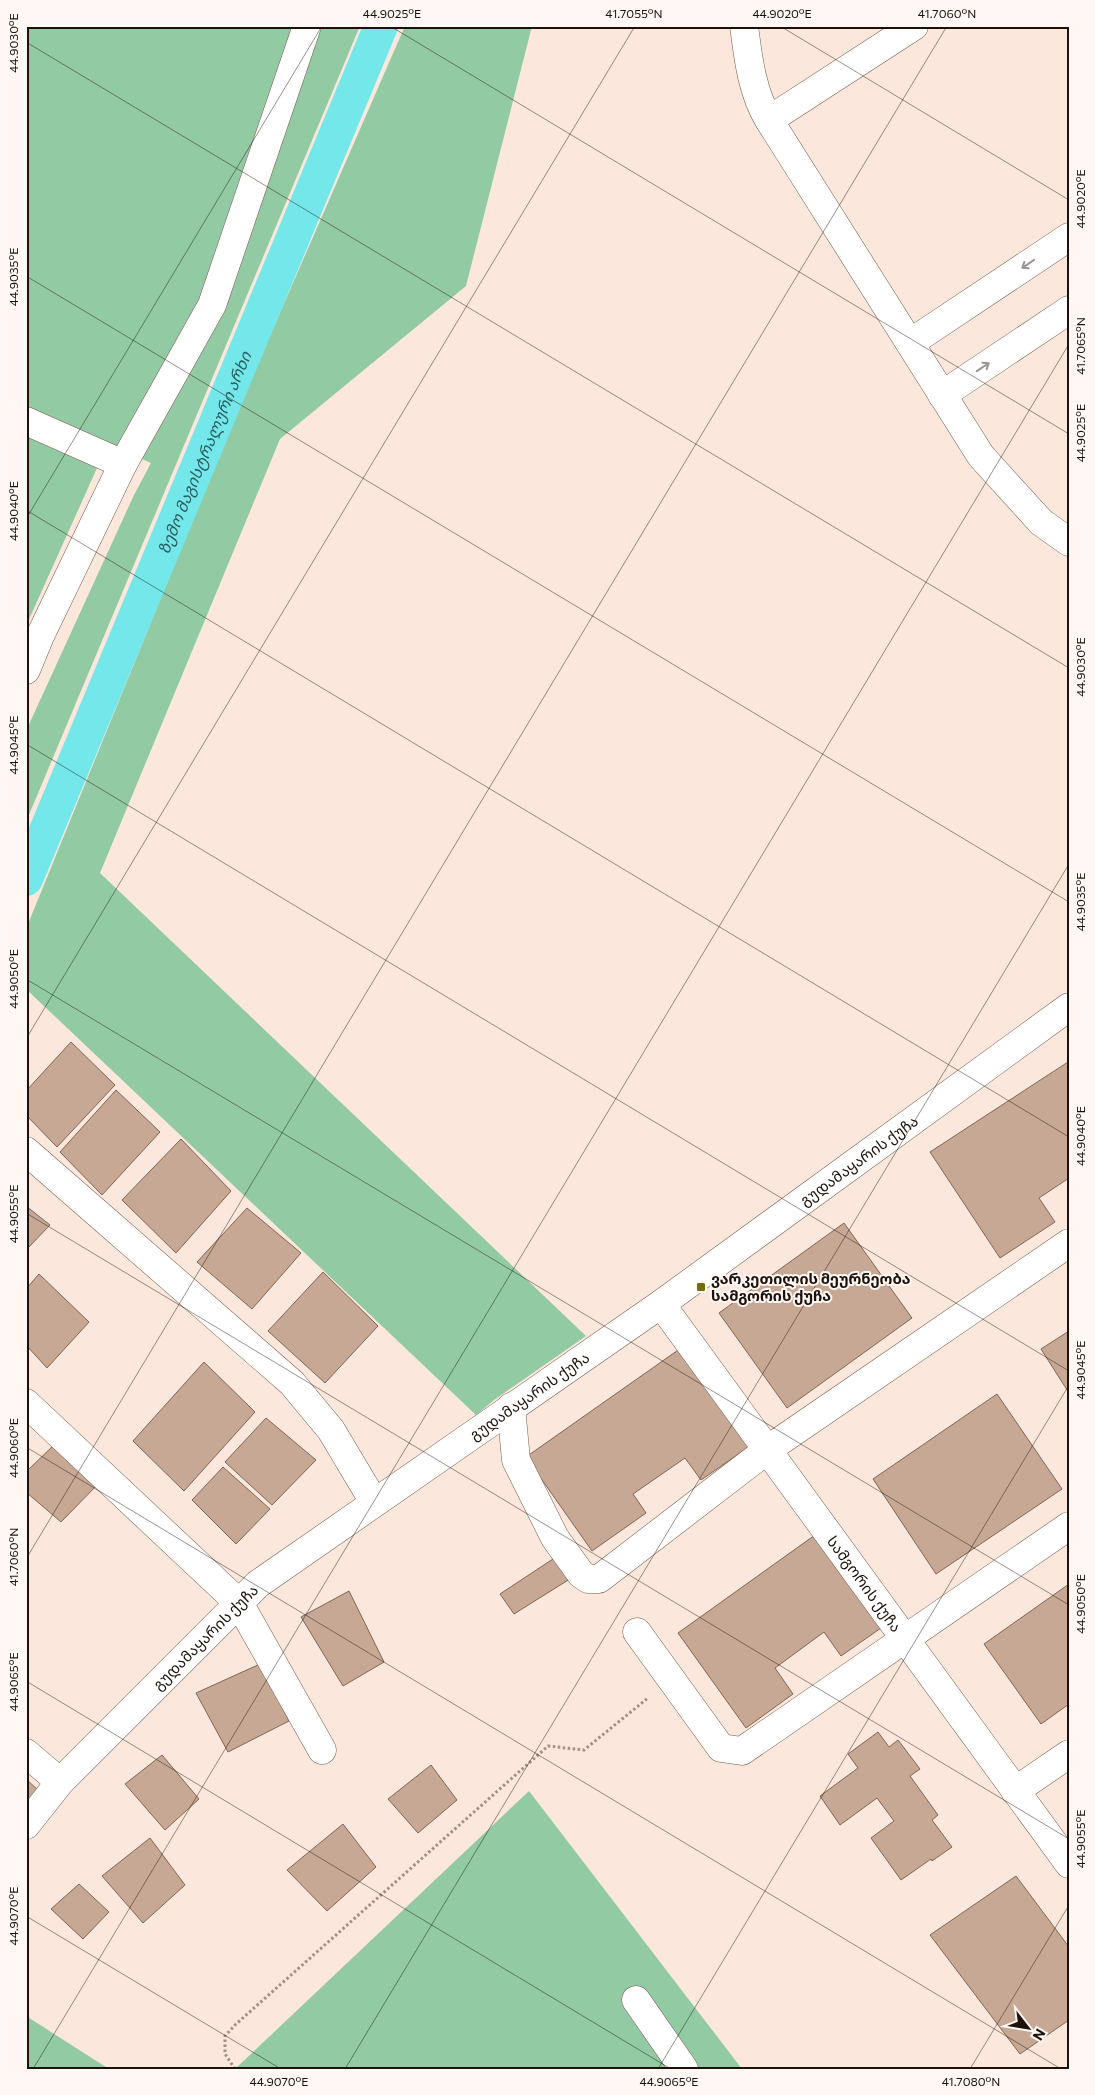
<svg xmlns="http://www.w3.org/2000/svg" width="1095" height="2095" viewBox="0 0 1095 2095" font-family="Commissioner,'Noto Sans Georgian',sans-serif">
	<rect width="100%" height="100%" fill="#fbe7db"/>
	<g fill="#92caa4">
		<path d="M 26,26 L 360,26 L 26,822 L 26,731 L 134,495 L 151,463 L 26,408 Z"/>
		<path d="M 405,26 L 532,26 L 466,286 L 280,439 L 100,873 L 586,1336 L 494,1400 L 476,1415 L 26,989 L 26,929 L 235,416 Z"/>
		<path d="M 26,436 L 97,468 L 26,626 Z"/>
		<path d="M 529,1791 L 742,2069 L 235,2069 Z"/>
		<path d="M 26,2016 L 109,2069 L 26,2069 Z"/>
	</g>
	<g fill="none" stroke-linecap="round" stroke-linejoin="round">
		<path stroke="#73e7ea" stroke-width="34" id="s1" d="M 26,879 L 381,26"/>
	</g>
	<g fill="#c7a895" stroke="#826553">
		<path d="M 71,1042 L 115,1085 L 57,1147 L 26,1115 L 26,1091 Z"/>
		<path d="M 1068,1062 L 1069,1178 L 1039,1198 L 1055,1222 L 1000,1258 L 930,1152 Z"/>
		<path d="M 116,1090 L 160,1132 L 102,1195 L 60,1152 Z"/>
		<path d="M 181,1139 L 231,1191 L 176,1253 L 122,1200 Z"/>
		<path d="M 26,1206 L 50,1225 L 26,1250 Z"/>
		<path d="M 247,1208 L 301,1253 L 252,1309 L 197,1262 Z"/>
		<path d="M 844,1223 L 912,1318 L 787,1408 L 719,1313 Z"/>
		<path d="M 323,1272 L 378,1326 L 325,1383 L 268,1331 Z"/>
		<path d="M 39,1274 L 89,1322 L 47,1368 L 26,1345 L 26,1289 Z"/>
		<path d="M 1069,1331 L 1069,1393 L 1041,1349 Z"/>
		<path d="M 681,1348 L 750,1446 L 701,1480 L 685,1458 L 633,1494 L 646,1513 L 592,1551 L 526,1457 Z"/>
		<path d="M 204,1362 L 255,1412 L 184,1491 L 133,1441 Z"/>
		<path d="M 997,1394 L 1062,1489 L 936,1574 L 873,1479 Z"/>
		<path d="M 266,1418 L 316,1460 L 272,1505 L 225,1462 Z"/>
		<path d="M 56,1443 L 100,1482 L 61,1522 L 26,1492 L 26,1472 Z"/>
		<path d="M 223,1467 L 270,1509 L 236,1544 L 192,1500 Z"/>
		<path d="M 815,1535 L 881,1628 L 841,1656 L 824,1632 L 775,1668 L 793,1694 L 746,1728 L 678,1633 Z"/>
		<path d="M 559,1555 L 573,1577 L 514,1614 L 500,1594 Z"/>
		<path d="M 1069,1584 L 1069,1704 L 1041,1724 L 984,1644 Z"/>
		<path d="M 349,1591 L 384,1662 L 343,1686 L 301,1617 Z"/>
		<path d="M 260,1664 L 289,1721 L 228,1752 L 196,1693 Z"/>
		<path d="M 878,1732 L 889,1747 L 898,1740 L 920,1769 L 910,1776 L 938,1815 L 932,1820 L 952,1847 L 932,1861 L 931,1859 L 901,1880 L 871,1838 L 894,1821 L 877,1798 L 840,1825 L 820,1796 L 858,1768 L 848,1754 Z"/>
		<path d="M 162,1755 L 199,1799 L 165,1830 L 125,1784 Z"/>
		<path d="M 431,1765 L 457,1800 L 418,1833 L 388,1799 Z"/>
		<path d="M 26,1779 L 39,1791 L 26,1807 Z"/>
		<path d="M 343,1824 L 376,1867 L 327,1911 L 287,1870 Z"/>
		<path d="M 150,1838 L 185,1885 L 143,1923 L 102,1876 Z"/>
		<path d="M 1016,1876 L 1069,1947 L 1069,2020 L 1020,2054 L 930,1935 Z"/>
		<path d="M 79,1884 L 109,1912 L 83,1939 L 51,1909 Z"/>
	</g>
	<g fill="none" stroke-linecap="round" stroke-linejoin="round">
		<g stroke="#785c4a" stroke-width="29">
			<g id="minor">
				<path d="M 744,26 C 748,57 752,93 769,120 L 981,456 L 1041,522 L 1069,542"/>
				<path d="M 769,120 L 914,26"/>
				<path d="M 910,343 L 1069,237"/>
				<path d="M 942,395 L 1069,310"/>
				<path d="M 26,421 L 123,464"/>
				<path d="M 26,670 L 40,636 L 123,464 L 212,305 L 307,26"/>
				<path d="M 26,1151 L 292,1383 L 331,1430 L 374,1502"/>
				<path id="s2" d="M 661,1304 L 1069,1864"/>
				<path d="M 26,1403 L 239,1603 L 322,1750"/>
				<path d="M 511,1407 L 516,1460 L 555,1538 L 581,1574 L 588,1579 L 599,1579 L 767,1450 L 1069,1243"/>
				<path d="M 637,1632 L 721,1748 L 742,1751 L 1069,1526"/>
				<path d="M 26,1753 L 60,1782"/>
				<path d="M 1015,1791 L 1069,1754"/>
				<path id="s3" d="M 26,1825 L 60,1782 L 258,1584 L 661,1304 L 1069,1007"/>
				<path d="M 636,2000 L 684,2069"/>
			</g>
		</g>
		<path stroke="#a09086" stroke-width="3" stroke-dasharray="2.5 2.5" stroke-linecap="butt" d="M 235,2069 L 225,2054 L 225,2036 L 235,2025 L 548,1746 L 584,1750 L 648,1698"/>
		<use href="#minor" stroke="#fff" stroke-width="28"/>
	</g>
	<defs><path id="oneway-shaft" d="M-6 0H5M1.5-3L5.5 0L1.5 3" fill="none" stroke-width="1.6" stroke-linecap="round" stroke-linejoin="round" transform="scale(1.25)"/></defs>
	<g stroke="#999491">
		<use href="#oneway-shaft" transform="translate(1028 264) rotate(146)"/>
		<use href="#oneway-shaft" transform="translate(983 367) rotate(-34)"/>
	</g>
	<path fill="none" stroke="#1d120b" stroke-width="1" stroke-opacity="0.45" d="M 390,26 L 1069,434M 780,26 L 1069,200M 26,42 L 1069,668M 26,276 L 1069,902M 26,510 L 1069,1137M 26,519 L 322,26M 26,744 L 1069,1371M 26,979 L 1069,1605M 26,1039 L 635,26M 26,1213 L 1069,1839M 26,1447 L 1061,2069M 26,1559 L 947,26M 26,1681 L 671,2069M 26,1916 L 281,2069M 33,2069 L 1069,344M 345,2069 L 1069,864M 658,2069 L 1069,1385M 970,2069 L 1069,1905"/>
	<rect fill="#726c09" stroke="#fef7f3" stroke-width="2" x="696" y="1282" width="10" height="10" rx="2.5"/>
	<g text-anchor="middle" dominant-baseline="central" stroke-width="4" stroke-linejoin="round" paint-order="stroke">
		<g font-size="15" fill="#1d120b" stroke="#fef7f3">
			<text stroke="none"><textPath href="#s3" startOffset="1070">გუდამაყარის ქუჩა</textPath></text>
			<text stroke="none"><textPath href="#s3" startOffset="665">გუდამაყარის ქუჩა</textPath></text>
			<text stroke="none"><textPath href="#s2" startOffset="346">სამგორის ქუჩა</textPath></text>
			<text stroke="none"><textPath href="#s3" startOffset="260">გუდამაყარის ქუჩა</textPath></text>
		</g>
		<g font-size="15" font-weight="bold" fill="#1d120b" stroke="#fef7f3" text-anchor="start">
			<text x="711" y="1278">ვარკეთილის მეურნეობა<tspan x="711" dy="17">სამგორის ქუჩა</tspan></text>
		</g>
		<g font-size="16" font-style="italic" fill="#2a5d5e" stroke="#fef7f3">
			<text stroke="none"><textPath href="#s1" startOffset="462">ზემო მაგისტრალური არხი</textPath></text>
		</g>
	</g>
	<rect width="1095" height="2095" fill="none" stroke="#fef7f3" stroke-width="55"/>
	<g transform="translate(1028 2028) rotate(121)" stroke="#fef7f3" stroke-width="4" paint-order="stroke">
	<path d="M0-4L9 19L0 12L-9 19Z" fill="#1d120b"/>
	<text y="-8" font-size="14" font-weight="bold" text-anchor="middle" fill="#1d120b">N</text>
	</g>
	<rect x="28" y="28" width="1040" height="2040" fill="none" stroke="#1d120b" stroke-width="2"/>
	<g font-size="12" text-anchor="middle" fill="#1d120b">
		<text x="392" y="18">44.9025°E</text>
		<text x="634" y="18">41.7055°N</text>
		<text x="782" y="18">44.9020°E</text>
		<text x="947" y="18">41.7060°N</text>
		<text transform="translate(14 43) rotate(-90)" y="4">44.9030°E</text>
		<text transform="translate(1081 199) rotate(-90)" y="4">44.9020°E</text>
		<text transform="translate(14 277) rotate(-90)" y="4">44.9035°E</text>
		<text transform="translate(1081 346) rotate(-90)" y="4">41.7065°N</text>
		<text transform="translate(1081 433) rotate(-90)" y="4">44.9025°E</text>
		<text transform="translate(14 511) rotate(-90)" y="4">44.9040°E</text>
		<text transform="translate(1081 667) rotate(-90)" y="4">44.9030°E</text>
		<text transform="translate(14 745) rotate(-90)" y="4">44.9045°E</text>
		<text transform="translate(1081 902) rotate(-90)" y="4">44.9035°E</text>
		<text transform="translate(14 979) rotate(-90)" y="4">44.9050°E</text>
		<text transform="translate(1081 1136) rotate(-90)" y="4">44.9040°E</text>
		<text transform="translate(14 1214) rotate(-90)" y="4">44.9055°E</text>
		<text transform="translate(1081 1370) rotate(-90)" y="4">44.9045°E</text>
		<text transform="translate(14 1448) rotate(-90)" y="4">44.9060°E</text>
		<text transform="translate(14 1557) rotate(-90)" y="4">41.7060°N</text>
		<text transform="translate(1081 1604) rotate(-90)" y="4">44.9050°E</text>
		<text transform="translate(14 1682) rotate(-90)" y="4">44.9065°E</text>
		<text transform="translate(1081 1839) rotate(-90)" y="4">44.9055°E</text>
		<text transform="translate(14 1916) rotate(-90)" y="4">44.9070°E</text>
		<text x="279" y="2086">44.9070°E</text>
		<text x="669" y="2086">44.9065°E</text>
		<text x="971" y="2086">41.7080°N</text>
	</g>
</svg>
